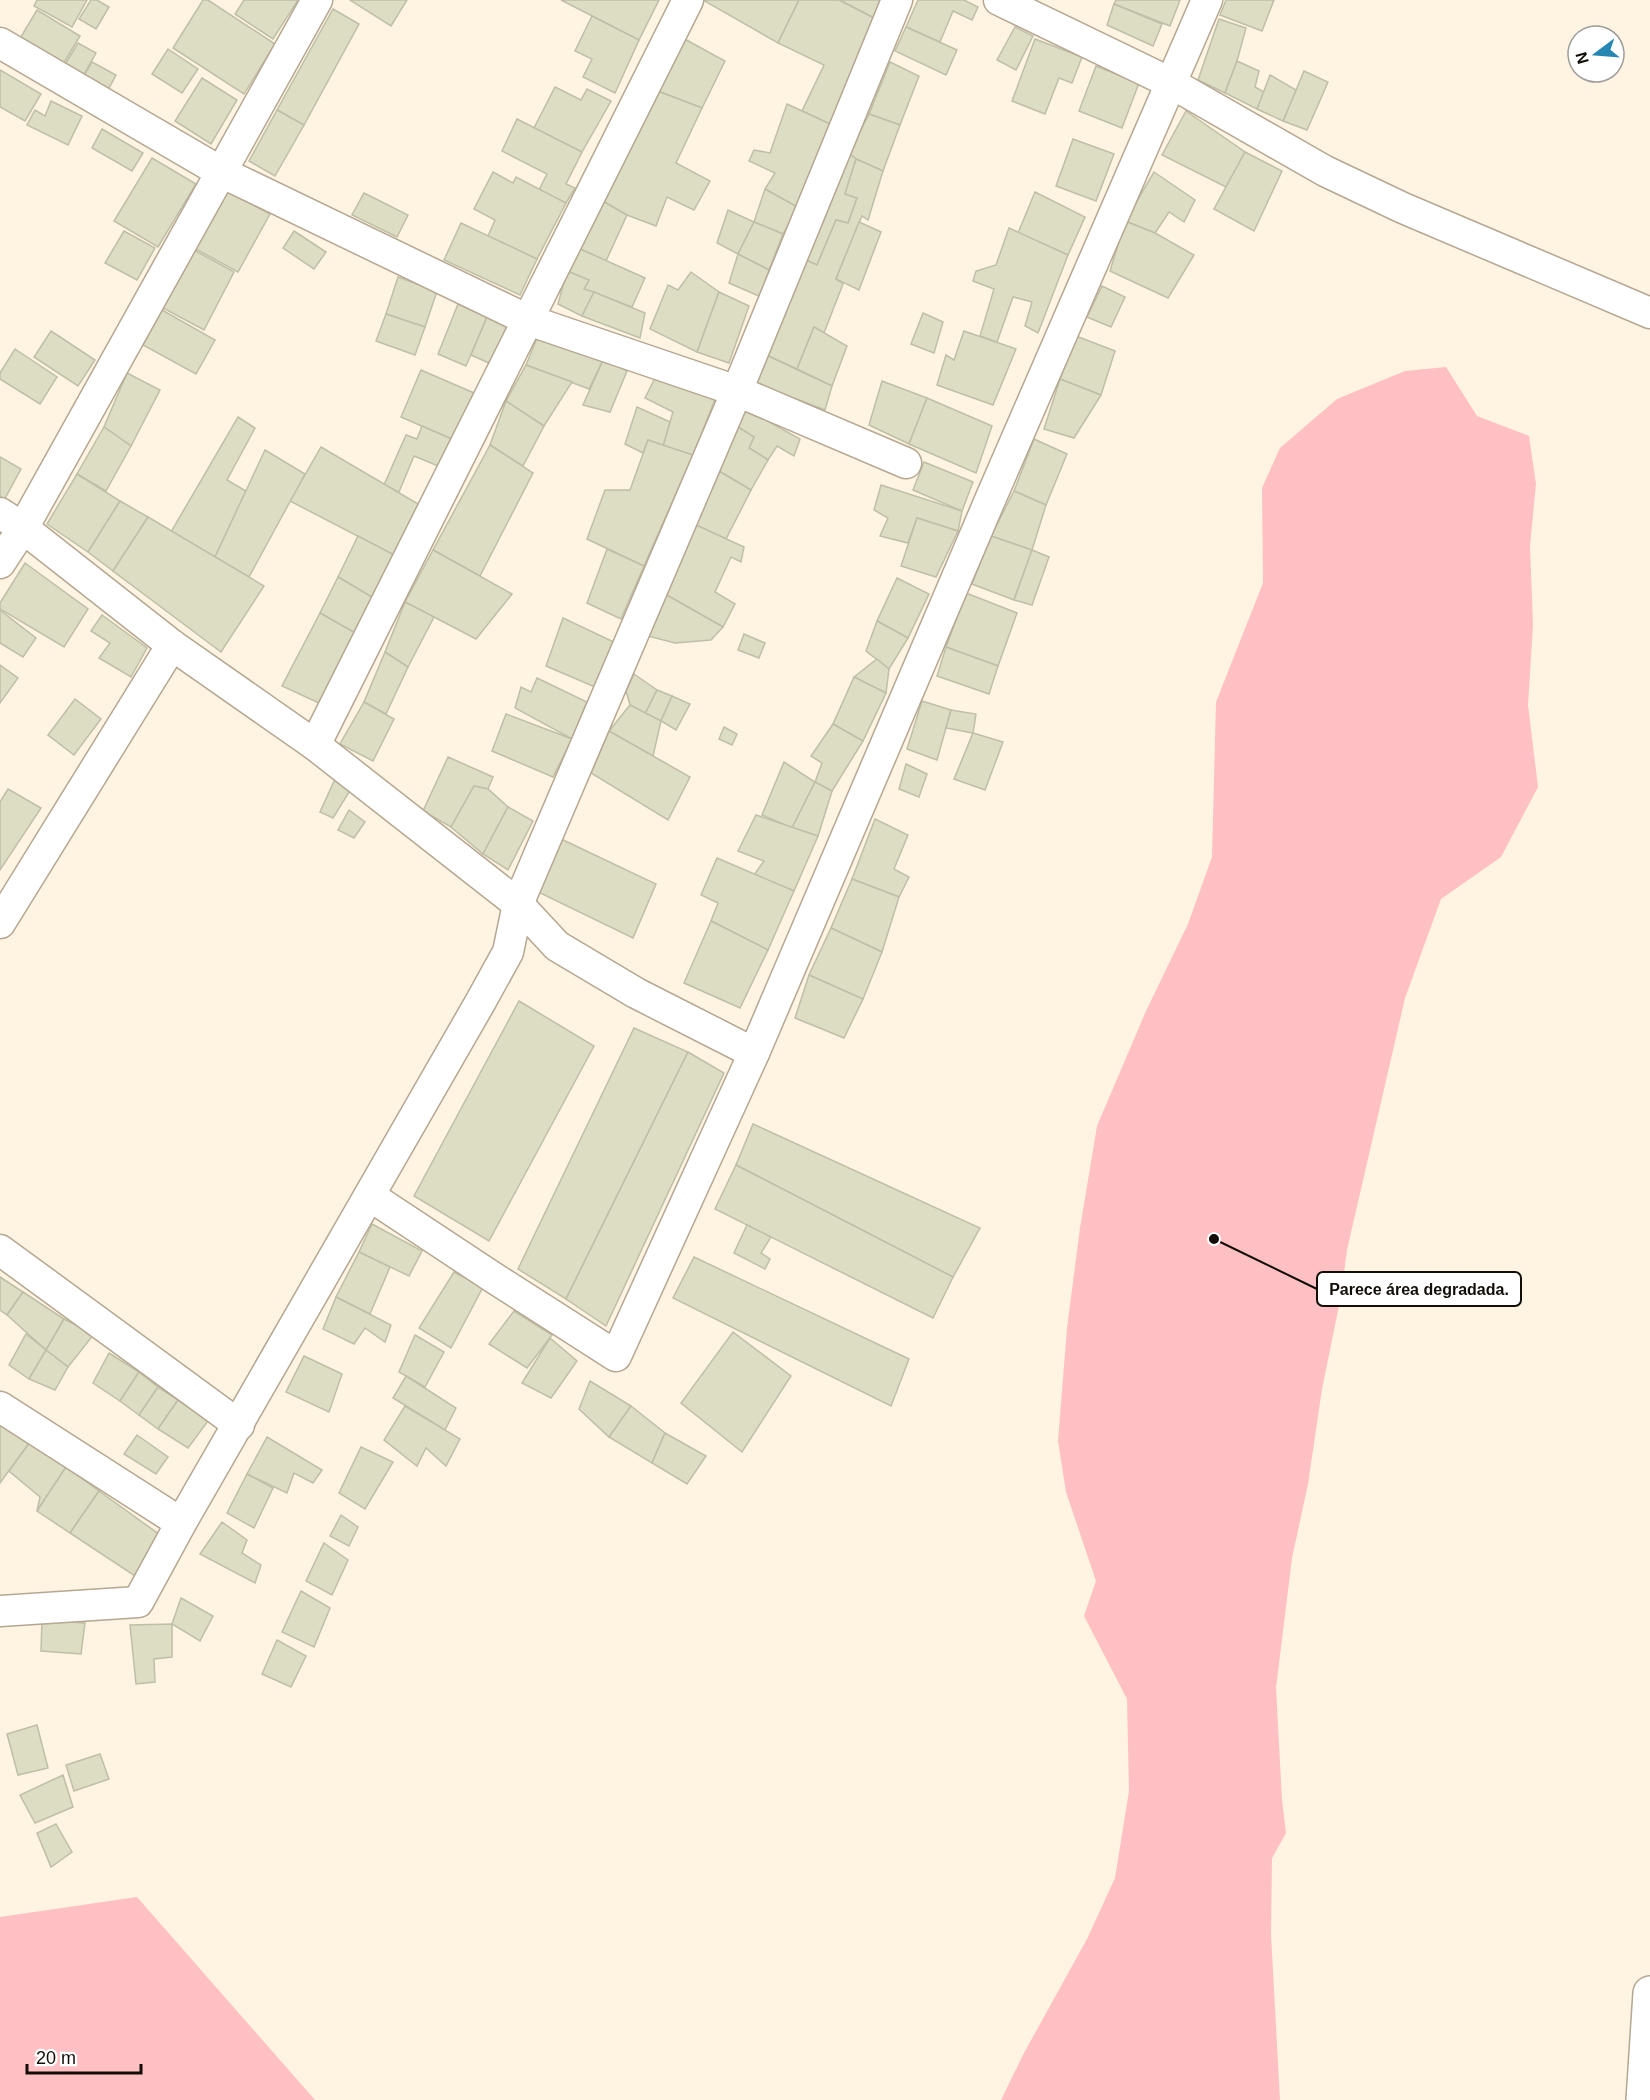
<svg xmlns="http://www.w3.org/2000/svg" width="1650" height="2100" viewBox="0 0 1650 2100" font-family="Arial,sans-serif">
	<rect width="100%" height="100%" fill="#fff3e1"/>
	<g fill="#fec0c3">
		<path d="M 1446,367 L 1477,416 L 1529,436 L 1536,484 L 1530,546 L 1533,625 L 1528,705 L 1538,787 L 1501,857 L 1441,899 L 1405,998 L 1347,1250 L 1341,1296 L 1322,1389 L 1308,1484 L 1292,1558 L 1276,1688 L 1282,1800 L 1286,1833 L 1272,1858 L 1271,1935 L 1280,2100 L 1001,2100 L 1024,2053 L 1087,1939 L 1115,1878 L 1129,1791 L 1127,1699 L 1084,1616 L 1096,1581 L 1066,1492 L 1058,1441 L 1067,1328 L 1080,1228 L 1097,1126 L 1146,1011 L 1188,924 L 1212,857 L 1216,702 L 1263,583 L 1262,488 L 1280,448 L 1337,399 L 1405,371 Z"/>
		<path d="M 137,1897 L 315,2100 L 0,2100 L 0,1917 Z"/>
	</g>
	<g fill="#dcddc3" stroke="#bfbfa7" stroke-width="1.5">
		<path d="M 37,0 L 87,0 L 72,27 L 34,6 Z"/>
		<path d="M 91,0 L 97,0 L 109,7 L 96,29 L 79,19 Z"/>
		<path d="M 203,0 L 208,0 L 275,44 L 244,94 L 173,48 Z"/>
		<path d="M 244,0 L 298,0 L 273,39 L 235,14 Z"/>
		<path d="M 350,0 L 407,0 L 391,26 Z"/>
		<path d="M 561,0 L 659,0 L 639,40 Z"/>
		<path d="M 703,0 L 799,0 L 778,43 Z"/>
		<path d="M 799,0 L 839,0 L 880,21 L 830,124 L 802,111 L 824,65 L 778,43 Z"/>
		<path d="M 840,0 L 890,0 L 880,21 Z"/>
		<path d="M 918,0 L 964,0 L 978,7 L 972,20 L 953,11 L 940,42 L 906,27 Z"/>
		<path d="M 1116,0 L 1180,0 L 1170,26 L 1114,4 Z"/>
		<path d="M 1226,0 L 1274,0 L 1262,31 L 1220,15 Z"/>
		<path d="M 1114,4 L 1162,24 L 1153,46 L 1107,25 Z"/>
		<path d="M 333,9 L 359,24 L 304,125 L 277,110 Z"/>
		<path d="M 37,10 L 80,36 L 62,66 L 19,40 Z"/>
		<path d="M 592,16 L 639,40 L 615,93 L 583,77 L 592,59 L 575,51 Z"/>
		<path d="M 1219,19 L 1246,28 L 1237,61 L 1225,93 L 1198,80 Z"/>
		<path d="M 906,27 L 957,50 L 946,75 L 895,51 Z"/>
		<path d="M 1015,27 L 1033,36 L 1016,70 L 997,60 Z"/>
		<path d="M 681,37 L 725,61 L 702,108 L 655,90 Z"/>
		<path d="M 1035,39 L 1082,57 L 1072,83 L 1059,78 L 1045,114 L 1012,101 Z"/>
		<path d="M 78,43 L 96,53 L 83,76 L 64,66 Z"/>
		<path d="M 168,49 L 198,69 L 182,93 L 152,74 Z"/>
		<path d="M 1237,61 L 1259,71 L 1255,87 L 1264,92 L 1257,109 L 1225,93 Z"/>
		<path d="M 92,62 L 116,75 L 108,90 L 83,77 Z"/>
		<path d="M 890,62 L 919,76 L 900,125 L 869,114 Z"/>
		<path d="M 1096,66 L 1139,83 L 1122,128 L 1079,111 Z"/>
		<path d="M 0,70 L 41,94 L 25,121 L 0,107 Z"/>
		<path d="M 1304,71 L 1328,82 L 1307,130 L 1283,121 Z"/>
		<path d="M 1270,75 L 1296,90 L 1283,121 L 1257,109 Z"/>
		<path d="M 202,78 L 237,100 L 211,144 L 175,121 Z"/>
		<path d="M 555,87 L 581,100 L 587,89 L 611,101 L 582,152 L 534,128 Z"/>
		<path d="M 655,90 L 702,108 L 676,163 L 710,181 L 694,210 L 667,197 L 656,226 L 627,215 L 601,200 Z"/>
		<path d="M 51,101 L 82,116 L 68,145 L 27,125 L 35,110 L 45,116 Z"/>
		<path d="M 787,104 L 830,124 L 799,208 L 765,189 L 775,173 L 749,161 L 754,150 L 770,153 Z"/>
		<path d="M 277,110 L 304,125 L 275,176 L 249,161 Z"/>
		<path d="M 1186,111 L 1245,152 L 1226,187 L 1162,155 Z"/>
		<path d="M 869,114 L 900,125 L 883,171 L 856,159 L 849,153 Z"/>
		<path d="M 517,119 L 582,152 L 566,184 L 575,188 L 566,203 L 539,190 L 547,174 L 502,151 Z"/>
		<path d="M 102,129 L 143,153 L 132,171 L 92,148 Z"/>
		<path d="M 1073,139 L 1114,154 L 1096,201 L 1056,186 Z"/>
		<path d="M 1245,152 L 1282,171 L 1254,231 L 1214,209 Z"/>
		<path d="M 849,153 L 856,159 L 845,194 L 857,198 L 848,223 L 836,220 L 817,265 L 806,260 Z"/>
		<path d="M 152,158 L 196,184 L 158,247 L 114,221 Z"/>
		<path d="M 856,159 L 883,171 L 868,220 L 862,216 L 836,279 L 843,284 L 824,333 L 814,327 L 797,369 L 764,354 L 806,260 L 817,265 L 836,220 L 848,223 L 857,198 L 845,194 Z"/>
		<path d="M 493,172 L 513,183 L 516,177 L 566,203 L 537,259 L 488,236 L 495,220 L 474,209 Z"/>
		<path d="M 1154,172 L 1195,200 L 1184,222 L 1169,212 L 1155,233 L 1125,221 Z"/>
		<path d="M 765,189 L 799,208 L 783,234 L 754,222 Z"/>
		<path d="M 226,190 L 270,214 L 238,272 L 194,248 Z"/>
		<path d="M 1035,192 L 1085,217 L 1068,255 L 1018,233 Z"/>
		<path d="M 364,193 L 408,215 L 397,237 L 352,215 Z"/>
		<path d="M 601,200 L 627,215 L 606,261 L 578,248 Z"/>
		<path d="M 728,210 L 754,222 L 738,254 L 717,243 Z"/>
		<path d="M 1125,221 L 1155,233 L 1194,255 L 1168,298 L 1110,271 Z"/>
		<path d="M 754,222 L 783,234 L 769,270 L 738,254 Z"/>
		<path d="M 859,222 L 881,232 L 859,290 L 836,279 Z"/>
		<path d="M 461,223 L 537,259 L 520,295 L 444,260 Z"/>
		<path d="M 1009,228 L 1068,255 L 1038,333 L 1025,326 L 1032,302 L 1013,297 L 997,342 L 980,336 L 994,289 L 973,281 L 976,271 L 996,265 Z"/>
		<path d="M 124,231 L 155,248 L 137,280 L 105,263 Z"/>
		<path d="M 294,231 L 326,252 L 314,269 L 283,248 Z"/>
		<path d="M 578,248 L 645,278 L 632,307 L 584,289 L 589,280 L 567,271 Z"/>
		<path d="M 194,250 L 234,272 L 204,330 L 163,308 Z"/>
		<path d="M 738,254 L 769,270 L 761,297 L 729,283 Z"/>
		<path d="M 567,271 L 589,280 L 584,289 L 594,292 L 582,316 L 558,304 Z"/>
		<path d="M 691,272 L 719,292 L 697,352 L 650,329 L 668,285 L 678,290 Z"/>
		<path d="M 398,277 L 437,291 L 425,327 L 386,314 Z"/>
		<path d="M 1102,286 L 1125,297 L 1111,327 L 1087,317 Z"/>
		<path d="M 594,292 L 645,313 L 640,338 L 582,316 Z"/>
		<path d="M 719,292 L 749,306 L 729,363 L 697,352 Z"/>
		<path d="M 458,304 L 487,317 L 466,366 L 438,354 Z"/>
		<path d="M 162,310 L 215,340 L 196,374 L 143,345 Z"/>
		<path d="M 923,313 L 943,322 L 934,353 L 911,344 Z"/>
		<path d="M 386,314 L 425,327 L 415,355 L 376,341 Z"/>
		<path d="M 487,317 L 507,325 L 491,364 L 471,355 Z"/>
		<path d="M 814,327 L 847,346 L 832,386 L 797,369 Z"/>
		<path d="M 51,331 L 95,360 L 78,386 L 34,357 Z"/>
		<path d="M 964,331 L 1016,349 L 993,405 L 937,385 L 946,355 L 954,360 Z"/>
		<path d="M 538,336 L 604,358 L 589,389 L 526,365 Z"/>
		<path d="M 1076,336 L 1115,351 L 1101,395 L 1060,379 Z"/>
		<path d="M 15,349 L 57,377 L 40,404 L 0,379 L 0,373 Z"/>
		<path d="M 764,354 L 832,386 L 825,410 L 754,383 Z"/>
		<path d="M 604,358 L 627,371 L 610,412 L 583,405 Z"/>
		<path d="M 526,365 L 572,382 L 544,426 L 506,401 Z"/>
		<path d="M 421,370 L 474,393 L 454,440 L 401,417 Z"/>
		<path d="M 127,373 L 160,390 L 131,446 L 104,427 Z"/>
		<path d="M 657,374 L 716,397 L 693,455 L 663,446 L 673,412 L 645,398 Z"/>
		<path d="M 1060,379 L 1101,395 L 1074,438 L 1044,429 Z"/>
		<path d="M 882,381 L 927,398 L 909,444 L 869,425 Z"/>
		<path d="M 927,398 L 992,426 L 976,473 L 909,444 Z"/>
		<path d="M 506,401 L 544,426 L 523,466 L 490,445 Z"/>
		<path d="M 637,407 L 670,422 L 663,446 L 648,440 L 643,453 L 625,444 Z"/>
		<path d="M 746,409 L 800,439 L 794,456 L 777,446 L 768,460 L 749,448 L 754,437 L 738,427 Z"/>
		<path d="M 238,417 L 255,428 L 227,480 L 246,491 L 215,557 L 171,532 Z"/>
		<path d="M 422,426 L 454,440 L 443,468 L 414,456 L 399,492 L 384,485 L 406,435 L 417,439 Z"/>
		<path d="M 104,427 L 131,446 L 106,491 L 77,474 Z"/>
		<path d="M 738,427 L 754,437 L 749,448 L 768,460 L 751,490 L 719,471 Z"/>
		<path d="M 1034,439 L 1067,454 L 1046,505 L 1014,491 Z"/>
		<path d="M 648,440 L 693,455 L 644,566 L 587,539 L 605,490 L 630,490 Z"/>
		<path d="M 490,445 L 533,473 L 480,576 L 433,550 Z"/>
		<path d="M 321,447 L 425,508 L 398,557 L 290,501 Z"/>
		<path d="M 265,450 L 305,474 L 249,577 L 215,557 Z"/>
		<path d="M 0,457 L 21,469 L 3,502 L 0,501 Z"/>
		<path d="M 924,462 L 973,482 L 962,511 L 913,490 Z"/>
		<path d="M 719,471 L 751,490 L 726,539 L 694,524 Z"/>
		<path d="M 77,474 L 120,501 L 88,552 L 47,524 Z"/>
		<path d="M 881,485 L 962,511 L 958,531 L 917,518 L 908,543 L 880,536 L 888,518 L 874,510 Z"/>
		<path d="M 1014,491 L 1046,505 L 1032,550 L 991,536 Z"/>
		<path d="M 120,501 L 148,517 L 113,571 L 88,552 Z"/>
		<path d="M 148,517 L 264,586 L 221,652 L 113,571 Z"/>
		<path d="M 917,518 L 958,531 L 936,577 L 901,566 Z"/>
		<path d="M 694,524 L 744,547 L 741,562 L 731,557 L 715,592 L 735,604 L 723,627 L 665,594 Z"/>
		<path d="M 358,536 L 398,557 L 377,600 L 338,577 Z"/>
		<path d="M 991,536 L 1032,550 L 1014,600 L 972,584 Z"/>
		<path d="M 607,549 L 644,566 L 621,619 L 587,603 Z"/>
		<path d="M 433,550 L 512,594 L 476,639 L 405,602 Z"/>
		<path d="M 1032,550 L 1049,557 L 1032,605 L 1014,600 Z"/>
		<path d="M 25,563 L 88,609 L 64,647 L 0,609 L 0,603 Z"/>
		<path d="M 338,577 L 377,600 L 357,634 L 320,613 Z"/>
		<path d="M 897,578 L 929,594 L 908,638 L 877,621 Z"/>
		<path d="M 966,593 L 1017,613 L 998,666 L 946,647 Z"/>
		<path d="M 665,594 L 723,627 L 711,640 L 675,643 L 648,636 Z"/>
		<path d="M 405,602 L 434,617 L 408,667 L 385,652 Z"/>
		<path d="M 0,610 L 36,638 L 23,657 L 0,643 Z"/>
		<path d="M 320,613 L 357,634 L 321,704 L 282,686 Z"/>
		<path d="M 102,615 L 147,648 L 131,677 L 99,658 L 110,643 L 91,631 Z"/>
		<path d="M 563,618 L 616,643 L 595,687 L 546,666 Z"/>
		<path d="M 877,621 L 908,638 L 889,669 L 866,651 Z"/>
		<path d="M 744,634 L 765,643 L 759,658 L 738,650 Z"/>
		<path d="M 946,647 L 998,666 L 989,694 L 937,676 Z"/>
		<path d="M 385,652 L 408,667 L 386,714 L 364,702 Z"/>
		<path d="M 877,659 L 889,669 L 886,693 L 854,677 Z"/>
		<path d="M 0,665 L 18,678 L 0,703 Z"/>
		<path d="M 634,674 L 657,690 L 645,714 L 630,705 L 626,691 Z"/>
		<path d="M 854,677 L 886,693 L 863,741 L 833,724 Z"/>
		<path d="M 537,678 L 587,702 L 572,739 L 515,708 L 521,687 L 531,692 Z"/>
		<path d="M 657,690 L 672,696 L 661,721 L 645,714 Z"/>
		<path d="M 672,696 L 690,704 L 676,730 L 661,721 Z"/>
		<path d="M 75,699 L 101,719 L 74,755 L 48,735 Z"/>
		<path d="M 922,701 L 951,710 L 937,760 L 907,749 Z"/>
		<path d="M 364,702 L 394,719 L 373,761 L 340,744 Z"/>
		<path d="M 630,705 L 661,721 L 653,756 L 609,731 Z"/>
		<path d="M 951,710 L 976,714 L 973,733 L 946,728 Z"/>
		<path d="M 506,714 L 572,739 L 553,777 L 492,751 Z"/>
		<path d="M 833,724 L 863,741 L 832,791 L 815,782 L 822,763 L 811,756 Z"/>
		<path d="M 724,727 L 737,734 L 732,745 L 719,739 Z"/>
		<path d="M 609,731 L 690,777 L 668,820 L 591,773 Z"/>
		<path d="M 973,733 L 1003,742 L 985,790 L 954,779 Z"/>
		<path d="M 448,757 L 493,777 L 488,789 L 474,786 L 451,827 L 423,811 Z"/>
		<path d="M 784,762 L 815,782 L 792,828 L 762,815 Z"/>
		<path d="M 906,764 L 927,774 L 919,797 L 899,789 Z"/>
		<path d="M 336,777 L 351,789 L 333,818 L 320,812 Z"/>
		<path d="M 815,782 L 832,791 L 818,836 L 792,828 Z"/>
		<path d="M 474,786 L 488,789 L 508,807 L 483,854 L 451,827 Z"/>
		<path d="M 8,789 L 41,808 L 0,870 L 0,802 Z"/>
		<path d="M 508,807 L 533,821 L 508,870 L 483,854 Z"/>
		<path d="M 349,810 L 365,822 L 354,838 L 338,830 Z"/>
		<path d="M 756,815 L 818,836 L 794,891 L 754,875 L 764,861 L 738,851 Z"/>
		<path d="M 875,819 L 908,835 L 894,869 L 909,877 L 899,897 L 852,879 Z"/>
		<path d="M 559,838 L 656,884 L 633,938 L 536,891 Z"/>
		<path d="M 717,858 L 794,891 L 768,950 L 711,921 L 718,903 L 701,895 Z"/>
		<path d="M 852,879 L 899,897 L 882,952 L 831,928 Z"/>
		<path d="M 711,921 L 768,950 L 740,1008 L 684,983 Z"/>
		<path d="M 831,928 L 882,952 L 863,999 L 809,975 Z"/>
		<path d="M 809,975 L 863,999 L 844,1038 L 795,1018 Z"/>
		<path d="M 519,1001 L 594,1046 L 489,1241 L 414,1196 Z"/>
		<path d="M 634,1028 L 688,1052 L 566,1299 L 518,1269 Z"/>
		<path d="M 688,1052 L 724,1073 L 606,1326 L 566,1299 Z"/>
		<path d="M 753,1124 L 980,1228 L 953,1277 L 736,1165 Z"/>
		<path d="M 736,1165 L 953,1277 L 933,1318 L 715,1209 Z"/>
		<path d="M 372,1224 L 422,1251 L 409,1276 L 359,1252 Z"/>
		<path d="M 747,1225 L 771,1237 L 761,1253 L 770,1259 L 765,1269 L 734,1253 Z"/>
		<path d="M 359,1252 L 390,1267 L 370,1314 L 336,1297 Z"/>
		<path d="M 694,1257 L 909,1359 L 891,1406 L 673,1298 Z"/>
		<path d="M 454,1272 L 483,1287 L 451,1348 L 419,1328 Z"/>
		<path d="M 0,1277 L 23,1292 L 7,1315 L 0,1310 Z"/>
		<path d="M 23,1292 L 64,1319 L 46,1350 L 7,1315 Z"/>
		<path d="M 336,1297 L 391,1325 L 385,1342 L 365,1328 L 354,1344 L 323,1329 Z"/>
		<path d="M 514,1311 L 552,1335 L 527,1368 L 489,1344 Z"/>
		<path d="M 64,1319 L 94,1334 L 68,1367 L 46,1350 Z"/>
		<path d="M 733,1332 L 791,1376 L 742,1452 L 681,1403 Z"/>
		<path d="M 26,1334 L 46,1350 L 29,1379 L 9,1365 Z"/>
		<path d="M 415,1335 L 444,1352 L 425,1387 L 399,1372 Z"/>
		<path d="M 550,1338 L 577,1361 L 551,1398 L 522,1383 Z"/>
		<path d="M 46,1350 L 68,1367 L 55,1390 L 29,1379 Z"/>
		<path d="M 109,1353 L 139,1372 L 120,1401 L 93,1383 Z"/>
		<path d="M 304,1356 L 342,1374 L 329,1412 L 286,1392 Z"/>
		<path d="M 139,1372 L 158,1387 L 139,1415 L 120,1401 Z"/>
		<path d="M 406,1376 L 456,1408 L 445,1430 L 393,1398 Z"/>
		<path d="M 590,1381 L 631,1406 L 609,1437 L 579,1409 Z"/>
		<path d="M 158,1387 L 178,1400 L 158,1429 L 139,1415 Z"/>
		<path d="M 178,1400 L 208,1421 L 188,1448 L 158,1429 Z"/>
		<path d="M 405,1406 L 460,1439 L 446,1466 L 426,1448 L 417,1466 L 384,1440 Z"/>
		<path d="M 631,1406 L 665,1433 L 652,1463 L 609,1437 Z"/>
		<path d="M 0,1420 L 30,1442 L 0,1483 Z"/>
		<path d="M 665,1433 L 706,1456 L 687,1484 L 652,1463 Z"/>
		<path d="M 137,1435 L 168,1457 L 156,1474 L 124,1454 Z"/>
		<path d="M 267,1437 L 322,1470 L 313,1483 L 294,1473 L 287,1493 L 247,1474 Z"/>
		<path d="M 30,1442 L 66,1467 L 37,1511 L 40,1497 L 9,1471 Z"/>
		<path d="M 361,1447 L 393,1462 L 365,1509 L 339,1493 Z"/>
		<path d="M 66,1467 L 99,1491 L 70,1533 L 37,1511 Z"/>
		<path d="M 247,1474 L 273,1488 L 254,1528 L 227,1513 Z"/>
		<path d="M 99,1491 L 163,1537 L 135,1576 L 70,1533 Z"/>
		<path d="M 341,1515 L 358,1527 L 349,1546 L 330,1536 Z"/>
		<path d="M 222,1522 L 247,1540 L 242,1553 L 261,1565 L 255,1583 L 200,1554 Z"/>
		<path d="M 324,1543 L 348,1560 L 332,1595 L 306,1581 Z"/>
		<path d="M 301,1591 L 330,1608 L 314,1647 L 282,1632 Z"/>
		<path d="M 181,1598 L 213,1616 L 200,1641 L 172,1624 Z"/>
		<path d="M 42,1620 L 85,1623 L 81,1654 L 41,1651 Z"/>
		<path d="M 172,1624 L 172,1657 L 154,1659 L 155,1682 L 136,1684 L 130,1625 Z"/>
		<path d="M 277,1640 L 306,1656 L 291,1687 L 262,1674 Z"/>
		<path d="M 37,1725 L 48,1768 L 18,1775 L 7,1734 Z"/>
		<path d="M 100,1754 L 109,1779 L 74,1791 L 66,1765 Z"/>
		<path d="M 63,1775 L 73,1807 L 35,1823 L 20,1795 Z"/>
		<path d="M 56,1824 L 72,1852 L 51,1867 L 37,1833 Z"/>
	</g>
	<g fill="none" stroke-linecap="round" stroke-linejoin="round">
		<g stroke="#b5a792" stroke-width="33">
			<g id="street">
				<path d="M 999,0 L 1171,83 L 1325,171 L 1403,208 L 1650,313"/>
				<path d="M 0,43 L 221,172 L 528,320 L 737,391 L 906,463"/>
				<path d="M 0,513 L 23,528 L 172,645 L 315,745 L 518,904 L 557,946 L 636,993 L 754,1053"/>
				<path d="M 0,563 L 23,528 L 317,0"/>
				<path d="M 315,745 L 688,0"/>
				<path d="M 0,923 L 172,645"/>
				<path d="M 370,1196 L 494,1278 L 616,1356 L 754,1053 L 990,500 L 1207,0"/>
				<path d="M 0,1250 L 239,1425"/>
				<path d="M 0,1407 L 181,1523"/>
				<path d="M 0,1611 L 138,1602 L 181,1523 L 481,1001 L 508,952 L 518,904 L 737,391 L 897,0"/>
			</g>
		</g>
		<g stroke="#b5a792" stroke-width="36">
			<path id="secondary" d="M 1643,2100 L 1650,1993"/>
		</g>
		<use href="#street" stroke="#fff" stroke-width="30"/>
		<use href="#secondary" stroke="#fff" stroke-width="33"/>
	</g>
	<path fill="none" stroke="#120d06" stroke-width="2" d="M1214 1239L1317 1289"/>
	<circle fill="#120d06" stroke="#fff" stroke-width="2" cx="1214" cy="1239" r="6"/>
	<rect fill="#fff" stroke="#120d06" stroke-width="2" x="1317" y="1272" width="204" height="34" rx="6"/>
	<g font-size="16" text-anchor="middle" font-weight="bold" fill="#120d06">
		<text x="1419" y="1295">Parece área degradada.</text>
	</g>
	<g transform="translate(1596 54) rotate(254)"><circle r="28" fill="#ffffff" stroke="#a09e9b" stroke-width="1.5"/>
	<path d="M0-4.5L10 22L0 15L-10 22Z" fill="#2586b1"/>
	<text y="-9" font-size="16" font-weight="bold" text-anchor="middle" fill="#120d06">N</text>
	</g>
	<path d="M27 2064v9h114v-9" fill="none" stroke="#120d06" stroke-width="3"/>
	<text x="36" y="2064" font-size="18" fill="#120d06" stroke="#ffffff" stroke-width="4.5" paint-order="stroke">20 m</text>
</svg>
